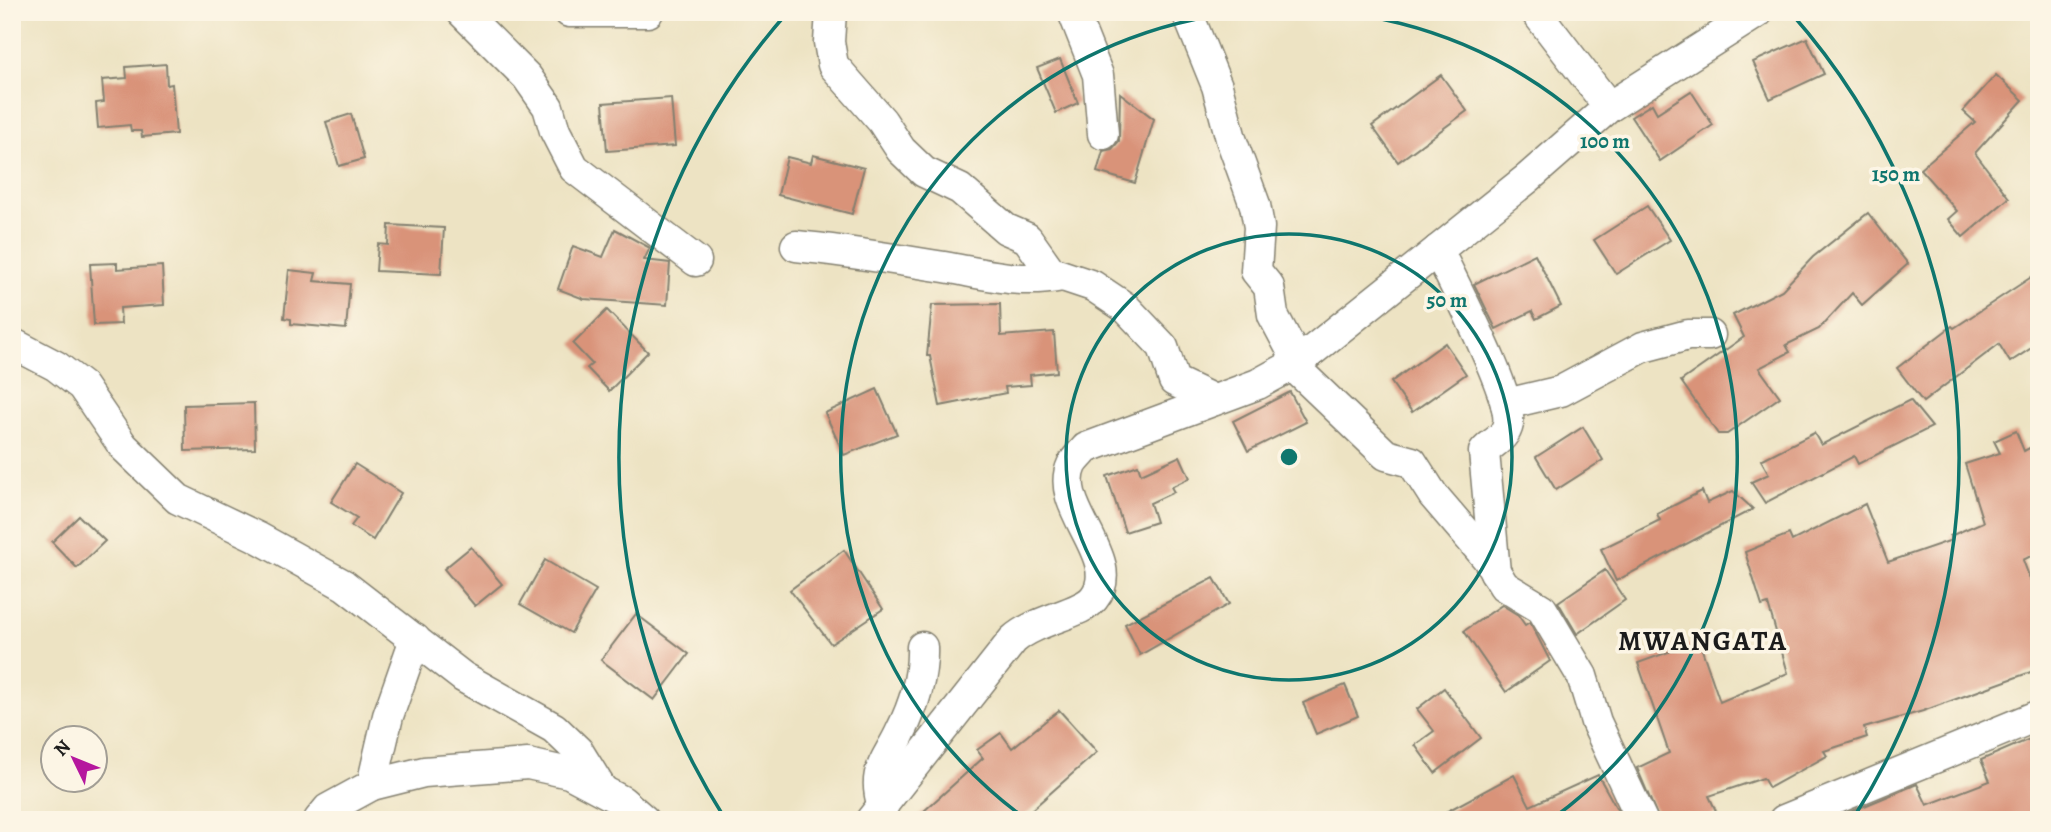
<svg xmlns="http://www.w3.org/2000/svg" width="2051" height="832" viewBox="0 0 2051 832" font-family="Alegreya,serif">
	<rect width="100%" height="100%" fill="#fcf5e5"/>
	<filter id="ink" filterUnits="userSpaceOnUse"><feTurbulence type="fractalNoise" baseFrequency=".0143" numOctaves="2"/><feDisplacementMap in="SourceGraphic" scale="14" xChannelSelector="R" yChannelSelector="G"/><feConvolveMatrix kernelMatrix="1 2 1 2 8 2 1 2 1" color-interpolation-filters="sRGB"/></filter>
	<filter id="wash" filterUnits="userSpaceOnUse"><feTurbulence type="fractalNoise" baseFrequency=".00686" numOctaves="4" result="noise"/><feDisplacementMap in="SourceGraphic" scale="28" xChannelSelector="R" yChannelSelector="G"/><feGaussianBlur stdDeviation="1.57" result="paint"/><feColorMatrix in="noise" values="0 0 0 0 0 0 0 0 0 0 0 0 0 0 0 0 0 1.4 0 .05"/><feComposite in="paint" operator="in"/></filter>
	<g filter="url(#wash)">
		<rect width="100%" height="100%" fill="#ede3c3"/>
		<g id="blocks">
			<g fill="#d99379">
				<path d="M 1807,38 L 1824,74 L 1770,99 L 1753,62 Z"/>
				<path d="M 1060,59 L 1078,103 L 1056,113 L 1037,68 Z"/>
				<path d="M 166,64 L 167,85 L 172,84 L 176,134 L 142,137 L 141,131 L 131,131 L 130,125 L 98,128 L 96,103 L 104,102 L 102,80 L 127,78 L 126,67 Z"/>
				<path d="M 1441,75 L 1467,111 L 1398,162 L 1372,126 Z"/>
				<path d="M 1996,75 L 2023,100 L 1975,153 L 2009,198 L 1963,237 L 1948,219 L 1957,211 L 1920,169 L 1975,122 L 1963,111 Z"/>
				<path d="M 1691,91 L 1713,125 L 1660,161 L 1631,117 L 1652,104 L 1657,113 Z"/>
				<path d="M 1120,93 L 1154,119 L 1135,183 L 1097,172 L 1103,151 L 1112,149 L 1119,141 Z"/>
				<path d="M 671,98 L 675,146 L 607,151 L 603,103 Z"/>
				<path d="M 351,114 L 364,159 L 339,166 L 326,122 Z"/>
				<path d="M 813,155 L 864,168 L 852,214 L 778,195 L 787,157 L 811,163 Z"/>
				<path d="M 1647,206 L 1670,240 L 1616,274 L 1594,240 Z"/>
				<path d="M 1868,213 L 1908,264 L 1862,305 L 1852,293 L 1819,329 L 1786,345 L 1790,352 L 1759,368 L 1780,397 L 1727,434 L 1718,434 L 1681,381 L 1744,337 L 1733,315 L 1782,290 L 1813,257 Z"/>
				<path d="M 389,225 L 444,228 L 441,274 L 376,271 L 378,244 L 388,245 Z"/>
				<path d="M 615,229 L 650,248 L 644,260 L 670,263 L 667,305 L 584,299 L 558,289 L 573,246 L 603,257 Z"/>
				<path d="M 1535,254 L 1561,306 L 1536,319 L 1532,311 L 1496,329 L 1474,284 Z"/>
				<path d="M 117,263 L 117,269 L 162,266 L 164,305 L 120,308 L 121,324 L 94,325 L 90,264 Z"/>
				<path d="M 289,270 L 316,273 L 314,281 L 350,284 L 346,329 L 291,324 L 291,319 L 284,318 Z"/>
				<path d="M 2039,272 L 2039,343 L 2010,362 L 1999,344 L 1923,402 L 1897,368 L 1952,326 L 1954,328 Z"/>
				<path d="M 1000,304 L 1001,336 L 1054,332 L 1057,372 L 1030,375 L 1031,385 L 1005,387 L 1006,393 L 940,406 L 930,356 L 927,356 L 932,305 Z"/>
				<path d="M 607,310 L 648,352 L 609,391 L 587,368 L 592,364 L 573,344 Z"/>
				<path d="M 1445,343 L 1466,374 L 1412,412 L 1391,382 Z"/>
				<path d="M 877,389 L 897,434 L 844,455 L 825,413 Z"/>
				<path d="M 1290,392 L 1306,422 L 1248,451 L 1233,421 Z"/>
				<path d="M 1910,400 L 1932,427 L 1858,464 L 1854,456 L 1765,503 L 1751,482 L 1769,474 L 1761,460 L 1814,433 L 1821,445 Z"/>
				<path d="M 254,403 L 255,449 L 185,451 L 184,405 Z"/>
				<path d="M 1583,427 L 1603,460 L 1556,490 L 1536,457 Z"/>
				<path d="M 2016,431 L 2024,451 L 2039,443 L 2039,552 L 2023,560 L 2039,603 L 2039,669 L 1923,711 L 1864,728 L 1867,737 L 1824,751 L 1827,756 L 1769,788 L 1763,778 L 1709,796 L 1717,813 L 1702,820 L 1659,820 L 1637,768 L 1669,753 L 1638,663 L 1699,641 L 1720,702 L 1788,673 L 1768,604 L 1762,606 L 1745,552 L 1789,534 L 1792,541 L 1865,504 L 1888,562 L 1952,540 L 1950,536 L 1983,522 L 1965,464 L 2000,453 L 1994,441 Z"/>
				<path d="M 1180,456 L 1190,478 L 1171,487 L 1174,492 L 1150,503 L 1156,522 L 1125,532 L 1107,476 L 1138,465 L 1141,474 Z"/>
				<path d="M 355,464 L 401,493 L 373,540 L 351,526 L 357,518 L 331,502 Z"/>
				<path d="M 1702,491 L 1707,503 L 1733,491 L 1753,509 L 1616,581 L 1601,549 L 1660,520 L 1657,514 Z"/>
				<path d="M 79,516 L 105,541 L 77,568 L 52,542 Z"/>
				<path d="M 471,547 L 502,584 L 475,606 L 444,569 Z"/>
				<path d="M 844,550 L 883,609 L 831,644 L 790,590 Z"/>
				<path d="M 545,560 L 596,590 L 571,633 L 520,604 Z"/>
				<path d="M 1605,570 L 1625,600 L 1577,634 L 1558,602 Z"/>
				<path d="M 1214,578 L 1229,604 L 1140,655 L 1125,624 Z"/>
				<path d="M 1502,605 L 1518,615 L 1525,625 L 1530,622 L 1550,661 L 1506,692 L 1464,631 Z"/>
				<path d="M 636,614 L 689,654 L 654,700 L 601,660 Z"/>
				<path d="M 1345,685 L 1358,716 L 1316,734 L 1303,703 Z"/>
				<path d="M 1444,688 L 1481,738 L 1435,773 L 1415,745 L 1434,731 L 1417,709 Z"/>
				<path d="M 1059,710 L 1097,752 L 1020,820 L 914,820 L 983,758 L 977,750 L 1001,733 L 1012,748 Z"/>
				<path d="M 2039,735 L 2039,820 L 1831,820 L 1917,784 L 1927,805 L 1990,781 L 1981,760 Z"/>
				<path d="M 1514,775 L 1530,806 L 1598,775 L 1623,820 L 1431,820 Z"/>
			</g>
		</g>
	</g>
	<g filter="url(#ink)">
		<use href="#blocks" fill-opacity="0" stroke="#848070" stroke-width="2"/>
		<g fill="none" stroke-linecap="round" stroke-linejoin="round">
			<g stroke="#848070" stroke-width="33">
				<g id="minor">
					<path d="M 462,12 L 527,77 L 548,107 L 555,131 L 574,168 L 696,261"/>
					<path d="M 569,12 L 648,12"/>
					<path d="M 831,12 L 829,42 L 833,65 L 882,121 L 901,150 L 924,172 L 960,189 L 1006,229 L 1027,238 L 1051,272 L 1093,286 L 1126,308 L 1163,347 L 1174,381 L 1214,400"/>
					<path d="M 1073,12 L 1098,75 L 1103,134"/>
					<path d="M 1187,12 L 1217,86 L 1231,139 L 1255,205 L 1259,227 L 1256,271 L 1269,287 L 1273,315 L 1298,362"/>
					<path d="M 1536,12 L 1609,107"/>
					<path d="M 796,246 C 848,251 899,260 950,268 C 990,275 1022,284 1062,276"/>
					<path d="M 1438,250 C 1453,283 1513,395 1508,424 C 1505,439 1492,442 1484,452 L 1495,572"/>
					<path d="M 12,343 L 56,366 L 82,386 L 123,446 L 178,499 L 257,537 L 344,585 L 463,677 L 554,728 L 578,751 L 602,790"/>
					<path d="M 1293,366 L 1386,455 L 1412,462 L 1433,495 L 1487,558 L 1504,586 L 1542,609 L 1582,676 L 1596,722 L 1642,820"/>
					<path d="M 1506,404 L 1561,391 L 1643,347 L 1688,335 L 1710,335"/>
					<path d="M 372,785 L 388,716 L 415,639"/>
					<path d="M 883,807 C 871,770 887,762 901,731 C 914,705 923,675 922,647"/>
					<path d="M 319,820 L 328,809 L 372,785 L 424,772 L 528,764 L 569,773 L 622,801 L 644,820"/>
					<path d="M 871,820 L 1013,640 C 1036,619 1082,614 1094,598 C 1125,559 1052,507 1072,465 C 1075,459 1082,453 1086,448 L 1258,384 L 1298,362 L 1528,178 L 1609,107 L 1758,12"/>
					<path d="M 1784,820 L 2039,715"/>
				</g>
			</g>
			<use href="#minor" stroke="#fff" stroke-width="30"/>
		</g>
	</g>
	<g fill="none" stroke="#0f766e" stroke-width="3.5">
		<circle cx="1289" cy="457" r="223"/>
		<path d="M1026 819A447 447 0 0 1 1242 12M1336 12A447 447 0 0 1 1552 819"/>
		<path d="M724 817A670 670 0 0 1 787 13M1791 13A670 670 0 0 1 1854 817"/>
	</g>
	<g text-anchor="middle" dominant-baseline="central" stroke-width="7" stroke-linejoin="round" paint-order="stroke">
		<g font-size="28" font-weight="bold" letter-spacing="2" fill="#1c1c1c" stroke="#fcf5e5">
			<text x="1703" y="641">MWANGATA</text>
		</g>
	</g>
	<circle cx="1289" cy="457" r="10" fill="#0f766e" stroke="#fcf5e5" stroke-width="3.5"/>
	<g font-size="21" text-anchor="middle" font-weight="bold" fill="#0f766e" stroke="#fcf5e5" stroke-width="7" stroke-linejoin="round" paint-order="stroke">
		<text x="1605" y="148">100 m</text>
		<text x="1896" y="181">150 m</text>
		<text x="1447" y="307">50 m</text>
	</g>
	<rect width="2051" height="832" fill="none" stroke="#fcf5e5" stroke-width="42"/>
	<g transform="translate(74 759) rotate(313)"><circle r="33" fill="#fcf5e5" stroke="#a29e95" stroke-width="2"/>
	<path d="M0-5L12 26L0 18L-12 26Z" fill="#b5179e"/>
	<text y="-10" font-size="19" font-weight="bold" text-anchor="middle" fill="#1c1c1c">N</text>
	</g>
</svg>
